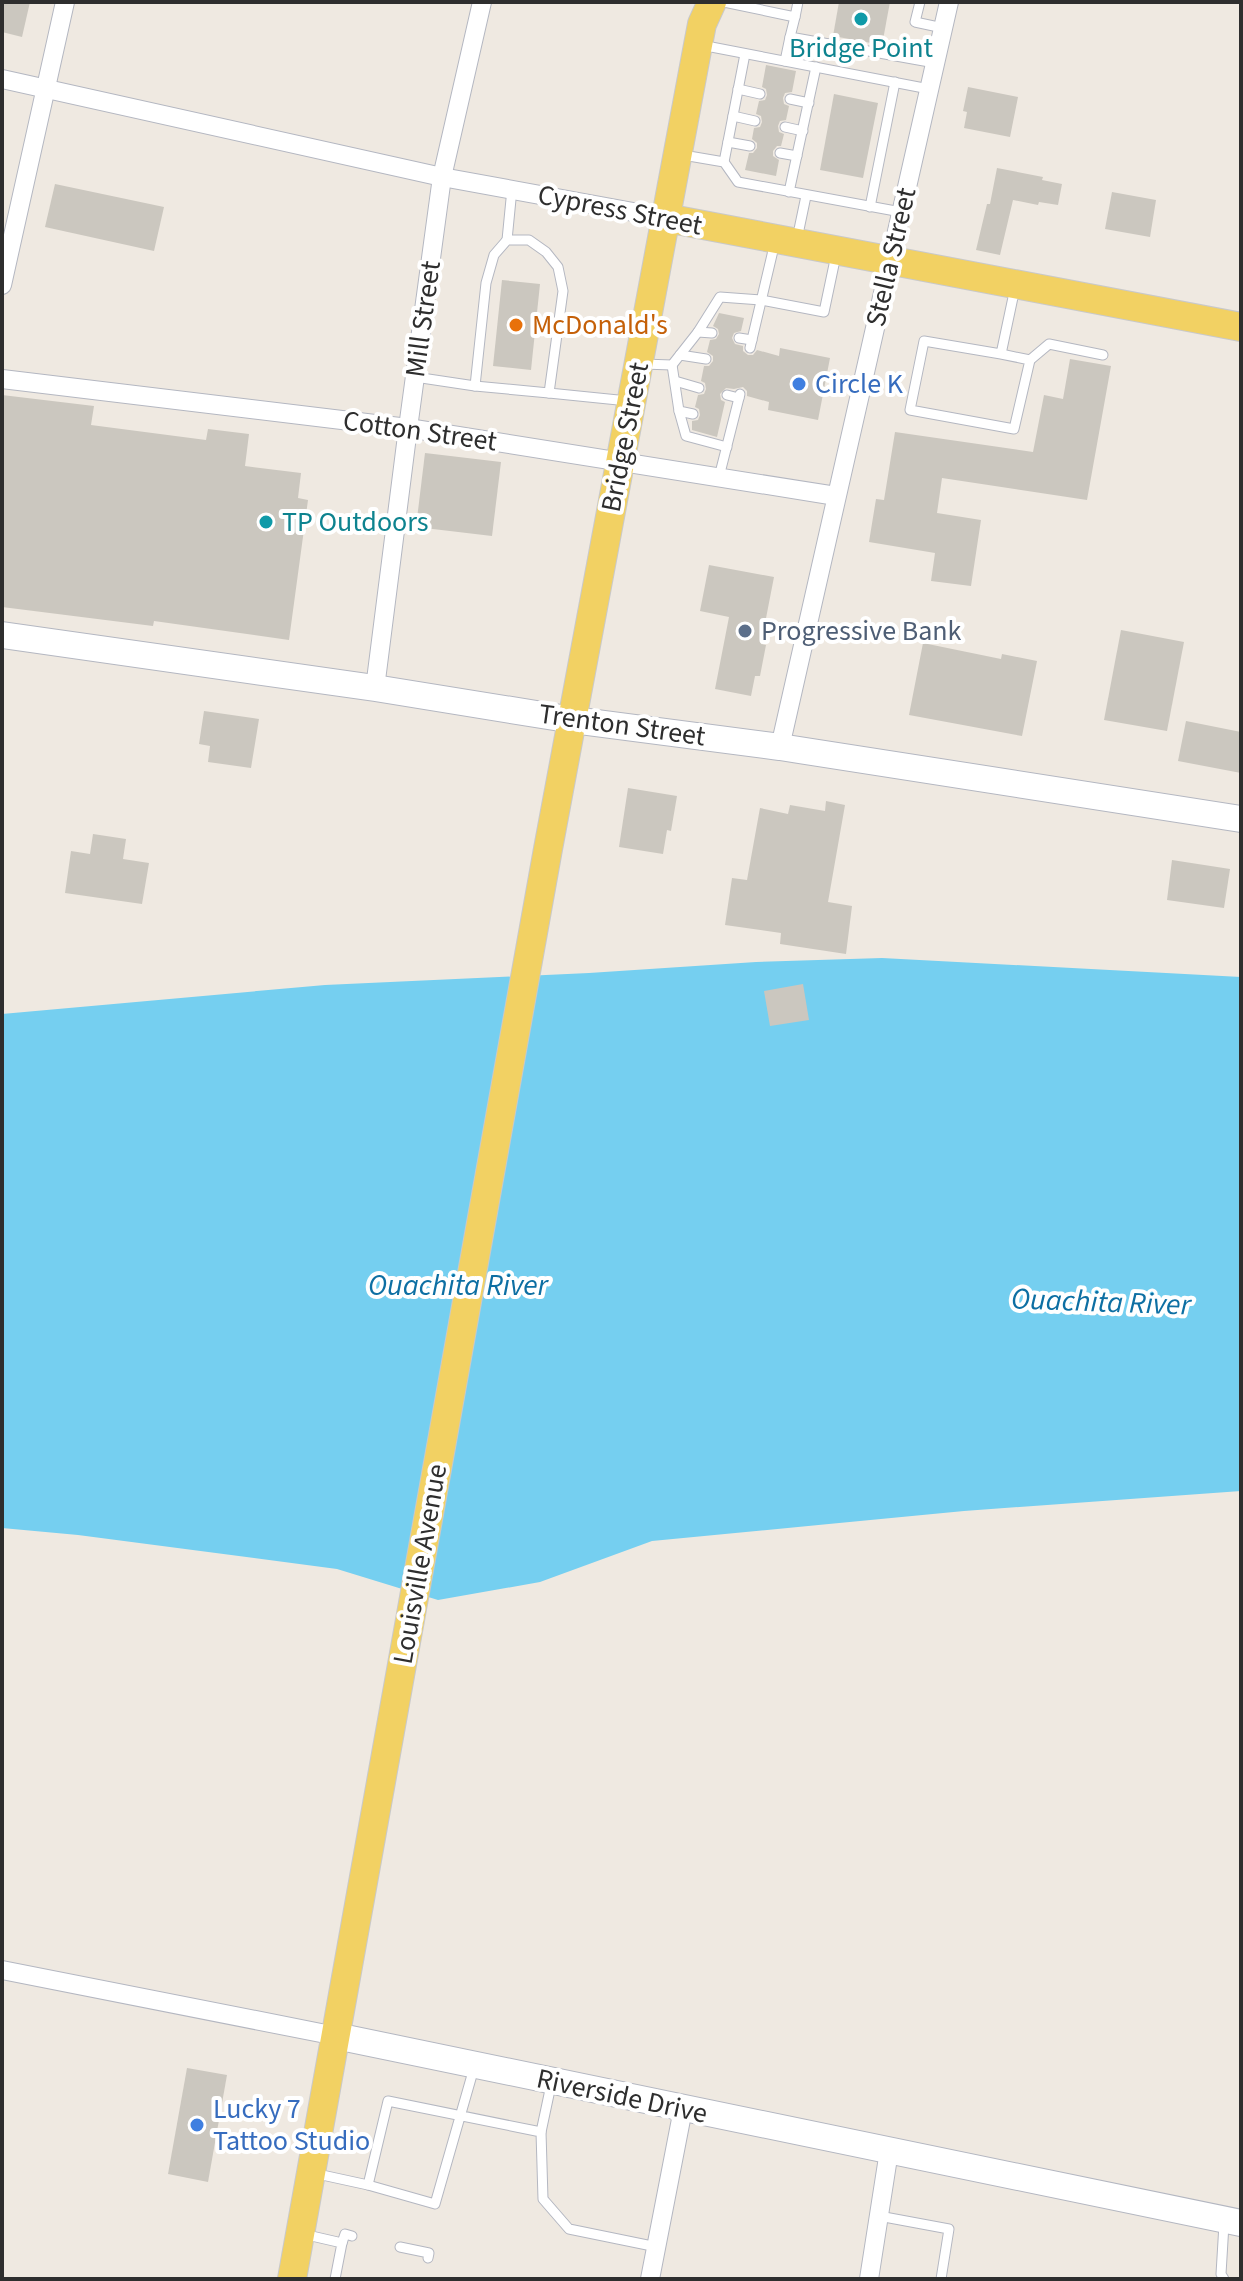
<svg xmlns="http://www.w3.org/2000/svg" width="1243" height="2281" viewBox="0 0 1243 2281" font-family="'Source Sans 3',sans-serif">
	<rect width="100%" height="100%" fill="#efe9e1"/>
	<path fill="#75cff0" d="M 882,958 L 1241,977 L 1241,1491 L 964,1511 L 652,1541 L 540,1582 L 438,1600 L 337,1569 L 78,1535 L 2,1528 L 2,1014 L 325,985 L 589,973 L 756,962 Z"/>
	<g fill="#cbc7bf">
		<path d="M 2,2 L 30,2 L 22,37 L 2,32 Z"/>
		<path d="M 839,2 L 890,2 L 882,45 L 833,36 Z"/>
		<path d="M 766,65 L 796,71 L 792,92 L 785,93 L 783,98 L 784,104 L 789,106 L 786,120 L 780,121 L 778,126 L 779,132 L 784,134 L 781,146 L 777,146 L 773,151 L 773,156 L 779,160 L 776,176 L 745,170 L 749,153 L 753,153 L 757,148 L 757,143 L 752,139 L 754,128 L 760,127 L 762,122 L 761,116 L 756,114 L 759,101 L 765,100 L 767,95 L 766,89 L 762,87 Z"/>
		<path d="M 968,87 L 1018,97 L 1010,137 L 964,128 L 967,112 L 963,111 Z"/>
		<path d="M 834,94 L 878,103 L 863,178 L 820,170 Z"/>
		<path d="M 997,168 L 1043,177 L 1042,180 L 1062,184 L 1058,205 L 1039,202 L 1038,205 L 1013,200 L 1000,255 L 976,250 L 987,204 L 990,204 Z"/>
		<path d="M 55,184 L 164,207 L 154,251 L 45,227 Z"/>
		<path d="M 1112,192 L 1156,200 L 1150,237 L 1105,229 Z"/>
		<path d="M 502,280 L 540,284 L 531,370 L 493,366 Z"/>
		<path d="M 719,313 L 744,318 L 741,331 L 734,333 L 732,338 L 735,344 L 743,346 L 743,351 L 748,355 L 753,355 L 757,350 L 779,356 L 780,348 L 830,358 L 818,420 L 768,410 L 769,402 L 747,396 L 747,391 L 743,387 L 734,389 L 726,388 L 720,394 L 721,400 L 725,402 L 717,437 L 692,430 L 692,421 L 698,420 L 700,415 L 699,409 L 695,407 L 698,395 L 704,394 L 706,389 L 705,383 L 701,381 L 704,366 L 709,366 L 713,361 L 713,356 L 707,352 L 710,340 L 716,339 L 719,334 L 718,329 L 713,326 Z"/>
		<path d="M 1070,359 L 1111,366 L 1087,500 L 942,478 L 937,513 L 981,520 L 971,586 L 931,581 L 935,553 L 869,542 L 876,499 L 884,500 L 895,432 L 1033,452 L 1044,395 L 1063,399 Z"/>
		<path d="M 2,395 L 94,406 L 91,425 L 206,440 L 208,429 L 249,434 L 245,466 L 301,473 L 298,498 L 308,500 L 289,640 L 154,621 L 153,626 L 2,607 Z"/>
		<path d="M 425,453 L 501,462 L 492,536 L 416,527 Z"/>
		<path d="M 709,565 L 774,577 L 761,644 L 766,645 L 760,676 L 755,676 L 751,696 L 715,689 L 729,617 L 700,611 Z"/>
		<path d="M 1121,630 L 1184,642 L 1167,731 L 1104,720 Z"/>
		<path d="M 923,643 L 1001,659 L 1002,654 L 1037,661 L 1022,736 L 909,715 Z"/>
		<path d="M 204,711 L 259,719 L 251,768 L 208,762 L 210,746 L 199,744 Z"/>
		<path d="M 1186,721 L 1241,732 L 1241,773 L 1178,761 Z"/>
		<path d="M 628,788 L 677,796 L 671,831 L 667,830 L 663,854 L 619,847 Z"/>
		<path d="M 826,801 L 845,805 L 828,902 L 852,906 L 846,954 L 780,944 L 781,933 L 725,925 L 732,878 L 747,880 L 760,808 L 788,814 L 790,805 L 825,811 Z"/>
		<path d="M 93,834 L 126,839 L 123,859 L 149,863 L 142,904 L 65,893 L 71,851 L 90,854 Z"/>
		<path d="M 1172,860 L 1230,869 L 1224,908 L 1167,900 Z"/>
		<path d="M 803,984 L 809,1020 L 770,1026 L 764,991 Z"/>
		<path d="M 187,2068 L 227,2075 L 208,2182 L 168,2174 Z"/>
	</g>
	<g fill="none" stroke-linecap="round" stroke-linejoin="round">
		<g stroke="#b4b7c1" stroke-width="11">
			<g id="lane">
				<path d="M 724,2 L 795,17 L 798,2"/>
				<path d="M 920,2 L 915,22 L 943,28"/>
				<path d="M 795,17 L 790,37 L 935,63"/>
				<path d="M 701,45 L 929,89"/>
				<path d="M 785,61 L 790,37"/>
				<path d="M 738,89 L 760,94"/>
				<path d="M 790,99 L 809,103"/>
				<path d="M 733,116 L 755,121"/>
				<path d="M 785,127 L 803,131"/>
				<path d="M 728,142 L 750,146"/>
				<path d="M 780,153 L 797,156"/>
				<path d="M 683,155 L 724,162 L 738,182 L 901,212"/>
				<path d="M 724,162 L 745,54"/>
				<path d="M 789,192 L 816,67"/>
				<path d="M 870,207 L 895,82"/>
				<path d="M 797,239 L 806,196"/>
				<path d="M 507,240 L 512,189"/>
				<path d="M 698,332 L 720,297 L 761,300 L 824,312 L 836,255"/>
				<path d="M 739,338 L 752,340"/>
				<path d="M 750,348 L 775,242"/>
				<path d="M 1001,354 L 1030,360 L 1014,429 L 910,410 L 924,341 L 1001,354 L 1015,288"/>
				<path d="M 680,355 L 706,359"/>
				<path d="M 1030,360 L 1049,344 L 1103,355"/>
				<path d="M 643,364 L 672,365 L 698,332 L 712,333"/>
				<path d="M 672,365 L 679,411 L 693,414"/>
				<path d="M 415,377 L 475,386 L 549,393"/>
				<path d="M 675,381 L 699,388"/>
				<path d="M 475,386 L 486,283 L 494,255 L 507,240 L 529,240 L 546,252 L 558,267 L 563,291 L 549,393 L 628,401"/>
				<path d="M 727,395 L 739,398"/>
				<path d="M 679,411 L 686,436 L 727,447"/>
				<path d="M 719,477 L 740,394"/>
				<path d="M 474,2068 L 435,2204 L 368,2185 L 388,2101 L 541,2132 L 543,2199 L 569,2229 L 657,2247"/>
				<path d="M 541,2132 L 551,2085"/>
				<path d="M 313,2173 L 368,2185"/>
				<path d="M 879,2216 L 949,2229 L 941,2279"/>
				<path d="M 1224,2224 L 1221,2274 L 1224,2279"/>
				<path d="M 303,2234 L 342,2243 L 335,2279"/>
				<path d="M 342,2243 L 345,2234 L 352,2236"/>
				<path d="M 400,2247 L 429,2253 L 428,2258"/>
			</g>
		</g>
		<g stroke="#b4b7c1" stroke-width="20">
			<g id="street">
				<path d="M 2,79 L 442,177 L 666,218"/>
				<path d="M 2,285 L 65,2"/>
				<path d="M 2,379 L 408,428 L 836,496"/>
				<path d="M 375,688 L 408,428 L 442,177 L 482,2"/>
				<path d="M 780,747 L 949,2"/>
				<path d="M 2,1970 L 336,2036"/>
				<path d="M 650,2279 L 683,2109"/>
				<path d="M 869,2279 L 889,2151"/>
			</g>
		</g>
		<g stroke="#b4b7c1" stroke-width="28">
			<g id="secondary">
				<path d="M 2,635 L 375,688 L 573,720 L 780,747 L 1241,819"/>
				<path d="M 336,2036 L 1241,2223"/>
			</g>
		</g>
		<g stroke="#c9c9c9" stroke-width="30">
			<g id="primary">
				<path d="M 666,218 L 1241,327"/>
				<path d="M 292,2279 L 548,849 L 698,45 L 702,24 L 712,2"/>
			</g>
		</g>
		<use href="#lane" stroke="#fff" stroke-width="9"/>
		<use href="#street" stroke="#fff" stroke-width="18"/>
		<use href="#secondary" stroke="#fff" stroke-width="26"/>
		<use href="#primary" stroke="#f2d163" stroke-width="28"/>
	</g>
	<g fill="#0f9aa8" stroke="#fff" stroke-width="3">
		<circle cx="861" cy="19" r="8"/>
		<circle cx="266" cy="522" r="8"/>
	</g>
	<circle fill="#e8710a" stroke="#fff" stroke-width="3" cx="516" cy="325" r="8"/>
	<g fill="#3f7fe0" stroke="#fff" stroke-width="3">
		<circle cx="799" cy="384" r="8"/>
		<circle cx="197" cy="2125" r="8"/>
	</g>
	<circle fill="#5c6f8a" stroke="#fff" stroke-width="3" cx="745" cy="631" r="8"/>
	<g text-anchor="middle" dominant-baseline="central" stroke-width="8" stroke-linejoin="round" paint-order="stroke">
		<g font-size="28" fill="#0d838f" stroke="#fff">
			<text x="861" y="48">Bridge Point</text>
			<text x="282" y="522" text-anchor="start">TP Outdoors</text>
		</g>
		<g font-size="28" fill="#2e2e2e" stroke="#fff">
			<text transform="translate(620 210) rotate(11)">Cypress Street</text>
			<text transform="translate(891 257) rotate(-77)">Stella Street</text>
			<text transform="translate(423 319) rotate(-82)">Mill Street</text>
			<text transform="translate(420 431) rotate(8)">Cotton Street</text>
			<text transform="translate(625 437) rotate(-79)">Bridge Street</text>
			<text transform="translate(622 725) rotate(8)">Trenton Street</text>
			<text transform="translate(420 1564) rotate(-80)">Louisville Avenue</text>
			<text transform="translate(622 2096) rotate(12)">Riverside Drive</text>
		</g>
		<g font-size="28" fill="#c56008" stroke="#fff" text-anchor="start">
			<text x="532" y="325">McDonald's</text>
		</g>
		<g font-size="28" fill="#366cbe" stroke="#fff" text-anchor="start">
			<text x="815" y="384">Circle K</text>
			<text x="213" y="2109">Lucky 7<tspan x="213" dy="32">Tattoo Studio</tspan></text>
		</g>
		<g font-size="28" fill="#4e5e75" stroke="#fff" text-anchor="start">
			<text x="761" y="631">Progressive Bank</text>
		</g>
		<g font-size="30" font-style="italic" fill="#0d6fa3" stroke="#fff">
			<text x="458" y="1285">Ouachita River</text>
			<text transform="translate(1101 1302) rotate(2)">Ouachita River</text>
		</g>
	</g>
	<rect width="1243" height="2281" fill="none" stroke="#2e2e2e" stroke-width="8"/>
</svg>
